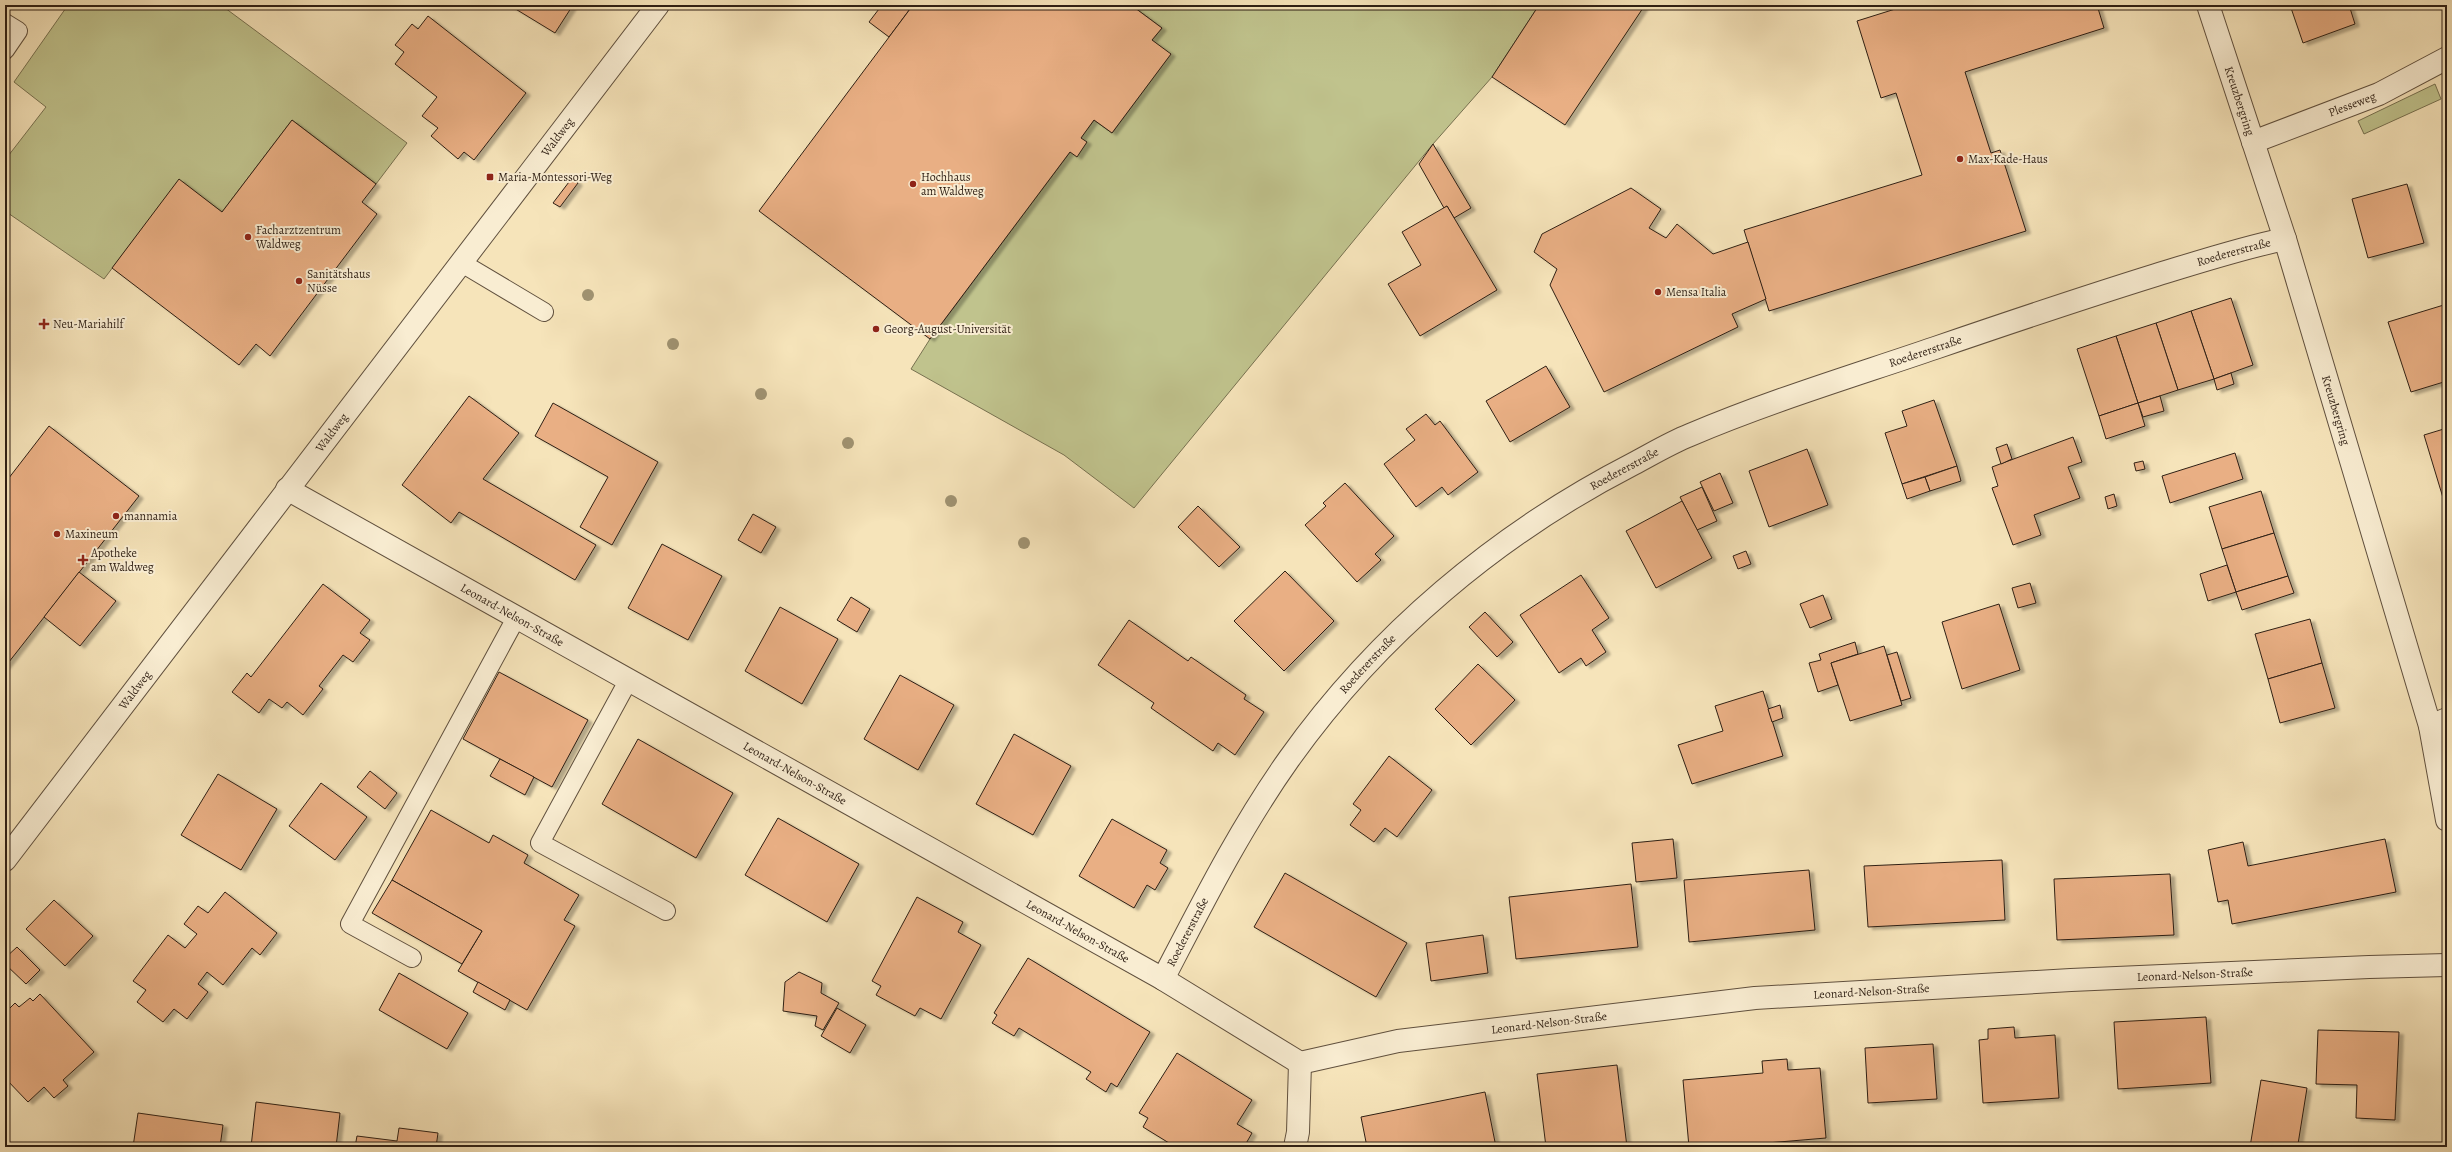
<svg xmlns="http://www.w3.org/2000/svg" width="2452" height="1152" viewBox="0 0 2452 1152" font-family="Alegreya,serif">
	<defs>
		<filter id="shadow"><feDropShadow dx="4.5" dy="2.5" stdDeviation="1" flood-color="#0004"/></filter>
	</defs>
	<rect width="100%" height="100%" fill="#f6e4ba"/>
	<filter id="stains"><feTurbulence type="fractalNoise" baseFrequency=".005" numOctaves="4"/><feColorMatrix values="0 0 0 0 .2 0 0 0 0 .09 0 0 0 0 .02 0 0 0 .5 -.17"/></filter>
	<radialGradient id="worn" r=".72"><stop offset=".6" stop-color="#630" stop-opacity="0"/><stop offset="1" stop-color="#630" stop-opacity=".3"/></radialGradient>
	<g fill="#c0c38d" stroke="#777150">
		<path d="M 68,5 L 221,5 L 407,143 L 376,184 L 292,120 L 222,212 L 179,180 L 104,279 L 5,211 L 5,160 L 46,107 L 14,82 Z"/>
		<path d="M 1131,5 L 1539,5 L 1492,77 L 1433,144 L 1134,508 L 1064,455 L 911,369 L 930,339 L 1094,120 L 1112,133 L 1170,55 L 1152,40 L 1162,28 Z"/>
		<path d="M 2435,84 L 2441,99 L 2364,134 L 2358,121 Z"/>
	</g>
	<g fill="#e9af84" stroke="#2e1f14" filter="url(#shadow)">
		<path d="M 509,5 L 573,5 L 555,33 Z"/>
		<path d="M 882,5 L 913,5 L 889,37 L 869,22 Z"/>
		<path d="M 913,5 L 1131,5 L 1162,28 L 1152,40 L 1171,54 L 1112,133 L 1094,120 L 1081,138 L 1087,142 L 1077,157 L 1070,152 L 930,339 L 759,211 Z"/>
		<path d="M 1539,5 L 1645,5 L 1565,125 L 1492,77 Z"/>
		<path d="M 1908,5 L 2097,5 L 2104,28 L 1965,72 L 1991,153 L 2000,150 L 2026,231 L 1769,311 L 1744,230 L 1922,175 L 1896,93 L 1881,98 L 1857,21 Z"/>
		<path d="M 2290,5 L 2349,5 L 2355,24 L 2303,43 Z"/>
		<path d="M 428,16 L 526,93 L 474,160 L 464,152 L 458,159 L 431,136 L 438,128 L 422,116 L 437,97 L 395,64 L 404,52 L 395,45 L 412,24 L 418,29 Z"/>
		<path d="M 292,120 L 376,184 L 362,202 L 377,214 L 270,356 L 256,344 L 239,365 L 112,268 L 179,179 L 222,212 Z"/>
		<path d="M 1433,144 L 1471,208 L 1454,218 L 1447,206 L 1444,208 L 1419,164 Z"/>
		<path d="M 572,178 L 578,183 L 560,207 L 553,203 Z"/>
		<path d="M 2407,184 L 2424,243 L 2368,258 L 2352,199 Z"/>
		<path d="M 1631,188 L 1661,209 L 1649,228 L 1666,238 L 1677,224 L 1713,254 L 1748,242 L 1766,299 L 1732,314 L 1738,327 L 1604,392 L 1550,285 L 1557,269 L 1534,252 L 1542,234 Z"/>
		<path d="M 1447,206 L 1497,290 L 1420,336 L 1388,284 L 1421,265 L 1402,232 Z"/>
		<path d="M 2231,298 L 2253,365 L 2214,379 L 2191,311 Z"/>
		<path d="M 2447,304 L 2447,381 L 2411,392 L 2388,322 Z"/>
		<path d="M 2191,311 L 2214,379 L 2178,390 L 2156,323 Z"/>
		<path d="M 2156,323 L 2178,390 L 2138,403 L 2116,336 Z"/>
		<path d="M 2116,336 L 2138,403 L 2099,416 L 2077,349 Z"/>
		<path d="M 1546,366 L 1570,407 L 1510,442 L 1486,401 Z"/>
		<path d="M 2231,373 L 2234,384 L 2217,390 L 2214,379 Z"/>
		<path d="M 469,396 L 519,433 L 483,479 L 596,545 L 575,580 L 459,512 L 451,523 L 402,485 Z"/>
		<path d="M 2160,396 L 2164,411 L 2143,417 L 2138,403 Z"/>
		<path d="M 1934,400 L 1957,466 L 1902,484 L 1885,433 L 1907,426 L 1902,411 Z"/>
		<path d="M 553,403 L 658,462 L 612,545 L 580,527 L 608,477 L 535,436 Z"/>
		<path d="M 2138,403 L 2145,426 L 2106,439 L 2099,416 Z"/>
		<path d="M 1426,414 L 1435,425 L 1440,421 L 1478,472 L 1448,495 L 1442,487 L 1416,507 L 1384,464 L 1415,440 L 1406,429 Z"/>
		<path d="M 49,426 L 139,496 L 5,667 L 5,483 Z"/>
		<path d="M 2447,428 L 2447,511 L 2424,435 Z"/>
		<path d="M 2073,437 L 2082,462 L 2068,467 L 2080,498 L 2034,515 L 2041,535 L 2013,545 L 1992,488 L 1998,486 L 1992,467 Z"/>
		<path d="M 2007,444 L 2012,459 L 2001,464 L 1996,448 Z"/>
		<path d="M 1807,449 L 1828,505 L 1769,527 L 1749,471 Z"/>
		<path d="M 2235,453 L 2243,479 L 2170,503 L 2162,476 Z"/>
		<path d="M 2143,461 L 2145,469 L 2136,471 L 2134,463 Z"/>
		<path d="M 1957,466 L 1961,481 L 1930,491 L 1925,477 Z"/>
		<path d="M 1720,473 L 1733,503 L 1714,511 L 1700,482 Z"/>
		<path d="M 1925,477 L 1930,491 L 1907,499 L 1902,484 Z"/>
		<path d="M 1345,483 L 1394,536 L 1375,554 L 1381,560 L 1357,582 L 1305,525 L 1326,506 L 1323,503 Z"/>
		<path d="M 1702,487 L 1717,521 L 1697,530 L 1680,497 Z"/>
		<path d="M 2261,491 L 2274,533 L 2222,549 L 2209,507 Z"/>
		<path d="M 2114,494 L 2117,506 L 2108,509 L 2105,497 Z"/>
		<path d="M 1682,501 L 1712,558 L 1656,588 L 1626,531 Z"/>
		<path d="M 1198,506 L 1240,547 L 1219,567 L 1178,527 Z"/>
		<path d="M 753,514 L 776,527 L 761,553 L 738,540 Z"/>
		<path d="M 2274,533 L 2288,576 L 2236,592 L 2222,549 Z"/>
		<path d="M 662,544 L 722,576 L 688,640 L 628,608 Z"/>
		<path d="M 1746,551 L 1751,564 L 1738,569 L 1733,556 Z"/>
		<path d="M 2227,565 L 2236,592 L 2208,601 L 2200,574 Z"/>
		<path d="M 1285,571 L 1334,621 L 1284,671 L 1234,621 Z"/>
		<path d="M 79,572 L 116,601 L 80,646 L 44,617 Z"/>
		<path d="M 1581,575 L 1609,618 L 1592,630 L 1606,652 L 1586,666 L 1581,658 L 1559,673 L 1520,615 Z"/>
		<path d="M 2288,576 L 2294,593 L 2242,610 L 2236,592 Z"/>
		<path d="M 2030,583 L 2036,603 L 2018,608 L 2012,588 Z"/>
		<path d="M 323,584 L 370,620 L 360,633 L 370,640 L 353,662 L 343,655 L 319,686 L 323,689 L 303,715 L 287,702 L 282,708 L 269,699 L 259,713 L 232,692 L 247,673 L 251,677 Z"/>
		<path d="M 1823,595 L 1832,619 L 1810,628 L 1800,604 Z"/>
		<path d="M 851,597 L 870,609 L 857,632 L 837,620 Z"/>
		<path d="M 1999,604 L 2020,670 L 1962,689 L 1942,622 Z"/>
		<path d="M 780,607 L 838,639 L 802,704 L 745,671 Z"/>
		<path d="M 1485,612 L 1513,642 L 1497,657 L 1469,627 Z"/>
		<path d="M 2310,619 L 2322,663 L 2268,679 L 2255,634 Z"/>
		<path d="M 1129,620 L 1188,661 L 1191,657 L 1246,695 L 1244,699 L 1264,712 L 1235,755 L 1218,743 L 1213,751 L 1151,708 L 1154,703 L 1098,665 Z"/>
		<path d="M 1855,642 L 1858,654 L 1831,663 L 1838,685 L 1818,692 L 1809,663 L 1821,660 L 1819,654 Z"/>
		<path d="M 1884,646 L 1902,705 L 1850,721 L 1831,663 Z"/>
		<path d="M 1897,652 L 1911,698 L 1901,701 L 1887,655 Z"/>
		<path d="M 2322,663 L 2335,708 L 2280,723 L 2268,679 Z"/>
		<path d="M 1478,664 L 1515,700 L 1471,745 L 1435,709 Z"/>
		<path d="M 499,672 L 588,720 L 552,787 L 463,739 Z"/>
		<path d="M 900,675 L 954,705 L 918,770 L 864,739 Z"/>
		<path d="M 1763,691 L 1783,756 L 1692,784 L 1678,745 L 1723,731 L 1715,706 Z"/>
		<path d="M 1780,705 L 1783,718 L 1772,722 L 1768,709 Z"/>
		<path d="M 1014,734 L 1071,766 L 1033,835 L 976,804 Z"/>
		<path d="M 638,739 L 733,793 L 696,858 L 602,804 Z"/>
		<path d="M 1389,756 L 1432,790 L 1397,837 L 1385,828 L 1374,842 L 1350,825 L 1361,810 L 1353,804 Z"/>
		<path d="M 500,759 L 534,777 L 525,795 L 490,776 Z"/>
		<path d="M 370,771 L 397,793 L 385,809 L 357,787 Z"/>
		<path d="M 218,774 L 277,809 L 241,870 L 181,835 Z"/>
		<path d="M 321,783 L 367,817 L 335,860 L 289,826 Z"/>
		<path d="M 431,810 L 489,843 L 493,835 L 528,855 L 524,863 L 579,895 L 564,920 L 575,926 L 527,1010 L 458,971 L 482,931 L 392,880 Z"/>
		<path d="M 778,818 L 859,864 L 827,922 L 745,875 Z"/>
		<path d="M 1112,819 L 1167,850 L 1160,863 L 1168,868 L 1155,890 L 1147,885 L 1134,908 L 1079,876 Z"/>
		<path d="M 1673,839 L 1677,878 L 1636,882 L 1632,843 Z"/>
		<path d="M 2385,839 L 2396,892 L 2232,924 L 2228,900 L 2218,902 L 2208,850 L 2243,842 L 2248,866 Z"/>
		<path d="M 2002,860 L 2005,920 L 1868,927 L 1864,866 Z"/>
		<path d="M 1809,870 L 1815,930 L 1689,942 L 1684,880 Z"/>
		<path d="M 1285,873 L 1407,943 L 1376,997 L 1254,927 Z"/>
		<path d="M 2170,874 L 2174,935 L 2057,940 L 2054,879 Z"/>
		<path d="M 392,880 L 482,931 L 462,964 L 372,913 Z"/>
		<path d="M 1631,884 L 1638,947 L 1516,959 L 1509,897 Z"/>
		<path d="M 225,892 L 277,933 L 260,955 L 252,948 L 223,985 L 207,972 L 198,984 L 208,992 L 187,1019 L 174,1009 L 163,1022 L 137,1002 L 146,990 L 133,981 L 168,935 L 185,948 L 197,934 L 184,924 L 198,906 L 208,913 Z"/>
		<path d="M 917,897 L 963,922 L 958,932 L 981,945 L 941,1019 L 920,1008 L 915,1016 L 876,995 L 881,986 L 872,981 Z"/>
		<path d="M 54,900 L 93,936 L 65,966 L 26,929 Z"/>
		<path d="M 1483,935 L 1488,973 L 1431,981 L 1426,943 Z"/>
		<path d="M 17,947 L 40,970 L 26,984 L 5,964 L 5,958 Z"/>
		<path d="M 1028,958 L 1150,1032 L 1117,1087 L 1111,1083 L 1106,1092 L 1086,1079 L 1091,1072 L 1019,1028 L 1014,1036 L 992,1023 L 997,1015 L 994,1013 Z"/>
		<path d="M 799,972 L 822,983 L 821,993 L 839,1003 L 823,1030 L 815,1026 L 817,1016 L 783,1011 L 785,982 Z"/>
		<path d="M 399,973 L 468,1013 L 447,1049 L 379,1010 Z"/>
		<path d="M 478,982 L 510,1000 L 505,1010 L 473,992 Z"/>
		<path d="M 40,994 L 94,1052 L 63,1080 L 68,1086 L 54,1098 L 44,1087 L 28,1102 L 5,1078 L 5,1025 L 9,1022 L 5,1018 L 5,1013 L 15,1003 L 19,1007 L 30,998 L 33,1001 Z"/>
		<path d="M 837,1008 L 866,1025 L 850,1053 L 821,1036 Z"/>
		<path d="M 2206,1017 L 2211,1083 L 2118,1089 L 2114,1022 Z"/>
		<path d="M 2014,1027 L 2015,1038 L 2055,1035 L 2059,1098 L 1983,1103 L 1979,1040 L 1988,1039 L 1988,1029 Z"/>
		<path d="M 2318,1030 L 2399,1032 L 2395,1120 L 2356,1118 L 2357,1085 L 2316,1084 Z"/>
		<path d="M 1933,1044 L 1937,1099 L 1868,1103 L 1865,1048 Z"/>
		<path d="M 1177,1053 L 1252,1100 L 1237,1124 L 1252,1133 L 1244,1147 L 1167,1147 L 1169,1143 L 1143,1127 L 1148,1118 L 1139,1113 Z"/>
		<path d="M 1787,1059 L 1788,1070 L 1820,1068 L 1826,1138 L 1720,1147 L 1689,1147 L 1683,1080 L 1763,1073 L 1762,1061 Z"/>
		<path d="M 1617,1065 L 1627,1147 L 1546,1147 L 1537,1074 Z"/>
		<path d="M 2261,1080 L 2307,1088 L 2298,1144 L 2290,1143 L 2289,1147 L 2250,1147 Z"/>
		<path d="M 1485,1092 L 1496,1147 L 1367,1147 L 1361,1117 Z"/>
		<path d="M 256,1102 L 340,1113 L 336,1147 L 251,1147 Z"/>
		<path d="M 138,1113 L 223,1125 L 220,1147 L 133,1147 Z"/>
		<path d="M 399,1128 L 438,1133 L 436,1147 L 355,1147 L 357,1136 L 397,1141 Z"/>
	</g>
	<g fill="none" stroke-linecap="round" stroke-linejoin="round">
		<g stroke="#60503e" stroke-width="20">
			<g id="service">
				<path d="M 5,23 L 18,31 L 5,50"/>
				<path d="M 460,262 L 544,312"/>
				<path d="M 628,681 L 540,843 L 666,911"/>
				<path d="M 412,958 L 350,924 L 516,618"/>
			</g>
		</g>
		<g stroke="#60503e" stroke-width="24">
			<g id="minor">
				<path id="s1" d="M 2253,142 L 2379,94 L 2447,58"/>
				<path id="s2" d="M 287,489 L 1163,979 L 1300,1063 L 1398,1041 L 1755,998 L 2071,980 L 2369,967 L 2447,965"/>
				<path d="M 2430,726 L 2447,719"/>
				<path id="s3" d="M 5,860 L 658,5"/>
				<path id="s4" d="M 1163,979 C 1202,904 1240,828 1289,759 C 1378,634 1497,534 1633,464 C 1652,454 1670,443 1690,435 C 1770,401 1853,376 1935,348 C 2008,323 2082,298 2156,275 C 2199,262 2241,248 2285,239"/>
				<path d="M 1295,1147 L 1298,1132 L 1300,1063"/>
			</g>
		</g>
		<g stroke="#60503e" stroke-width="24">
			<g id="tertiary">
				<path id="s5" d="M 2208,5 L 2285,239 L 2430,726 L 2447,820"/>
			</g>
		</g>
		<use href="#service" stroke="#f9edd2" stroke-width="18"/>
		<use href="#minor" stroke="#f9edd2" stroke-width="22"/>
		<use href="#tertiary" stroke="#f9edd2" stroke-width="22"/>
	</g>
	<g fill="#a09372">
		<circle cx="588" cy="295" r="6"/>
		<circle cx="673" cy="344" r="6"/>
		<circle cx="761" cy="394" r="6"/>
		<circle cx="848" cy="443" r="6"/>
		<circle cx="951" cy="501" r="6"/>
		<circle cx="1024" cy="543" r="6"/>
	</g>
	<g fill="#8f2418" stroke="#f9edd2" stroke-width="1.5">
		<circle cx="1960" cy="159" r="4"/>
		<rect x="486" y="173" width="8" height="8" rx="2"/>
		<circle cx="913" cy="184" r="4"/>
		<circle cx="248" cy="237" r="4"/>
		<circle cx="299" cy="281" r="4"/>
		<circle cx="1658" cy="292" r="4"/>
		<path d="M42 318h4v4h4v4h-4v4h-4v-4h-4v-4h4z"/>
		<circle cx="876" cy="329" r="4"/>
		<circle cx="116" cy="516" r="4"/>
		<circle cx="57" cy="534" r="4"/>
		<path d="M81 554h4v4h4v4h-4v4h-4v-4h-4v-4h4z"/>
	</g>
	<g text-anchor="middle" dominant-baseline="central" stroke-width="4" stroke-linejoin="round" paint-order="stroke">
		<g font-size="12" fill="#2e1f14" stroke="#f9edd2">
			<text stroke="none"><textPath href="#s5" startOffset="101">Kreuzbergring</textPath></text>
			<text stroke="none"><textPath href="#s1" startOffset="106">Plesseweg</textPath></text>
			<text stroke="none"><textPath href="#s3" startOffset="910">Waldweg</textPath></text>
			<text stroke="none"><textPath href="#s4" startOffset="1349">Roedererstraße</textPath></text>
			<text stroke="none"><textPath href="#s4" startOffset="1025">Roedererstraße</textPath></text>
			<text stroke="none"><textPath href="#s5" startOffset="425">Kreuzbergring</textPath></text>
			<text stroke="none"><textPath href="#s3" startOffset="538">Waldweg</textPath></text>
			<text stroke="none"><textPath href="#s4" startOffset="701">Roedererstraße</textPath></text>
			<text stroke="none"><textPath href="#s2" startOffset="258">Leonard-Nelson-Straße</textPath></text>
			<text stroke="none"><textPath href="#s4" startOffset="377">Roedererstraße</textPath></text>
			<text stroke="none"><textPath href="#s3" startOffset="214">Waldweg</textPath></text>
			<text stroke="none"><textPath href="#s2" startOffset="582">Leonard-Nelson-Straße</textPath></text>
			<text stroke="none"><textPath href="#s2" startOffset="906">Leonard-Nelson-Straße</textPath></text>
			<text stroke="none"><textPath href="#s4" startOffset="53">Roedererstraße</textPath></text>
			<text stroke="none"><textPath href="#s2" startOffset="2065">Leonard-Nelson-Straße</textPath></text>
			<text stroke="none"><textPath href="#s2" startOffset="1741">Leonard-Nelson-Straße</textPath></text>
			<text stroke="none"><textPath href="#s2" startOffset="1417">Leonard-Nelson-Straße</textPath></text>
		</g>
		<g font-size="12" fill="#2e1f14" stroke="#f9edd2" text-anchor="start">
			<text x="1968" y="159">Max-Kade-Haus</text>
			<text x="498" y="177">Maria-Montessori-Weg</text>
			<text x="921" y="177">Hochhaus<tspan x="921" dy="14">am Waldweg</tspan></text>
			<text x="256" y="230">Facharztzentrum<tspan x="256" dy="14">Waldweg</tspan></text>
			<text x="307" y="274">Sanitätshaus<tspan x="307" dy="14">Nüsse</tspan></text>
			<text x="1666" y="292">Mensa Italia</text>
			<text x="53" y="324">Neu-Mariahilf</text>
			<text x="884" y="329">Georg-August-Universität</text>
			<text x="124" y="516">mannamia</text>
			<text x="65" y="534">Maxineum</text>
			<text x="91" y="553">Apotheke<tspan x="91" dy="14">am Waldweg</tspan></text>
		</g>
	</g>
	<rect width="2452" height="1152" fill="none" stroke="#f6e4ba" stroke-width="20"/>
	<rect x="6" y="6" width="2440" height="1140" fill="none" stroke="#2e1f14" stroke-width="2"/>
	<rect x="10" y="10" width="2432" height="1132" fill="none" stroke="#2e1f14"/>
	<rect width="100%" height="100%" filter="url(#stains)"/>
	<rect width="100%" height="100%" fill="url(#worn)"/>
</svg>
